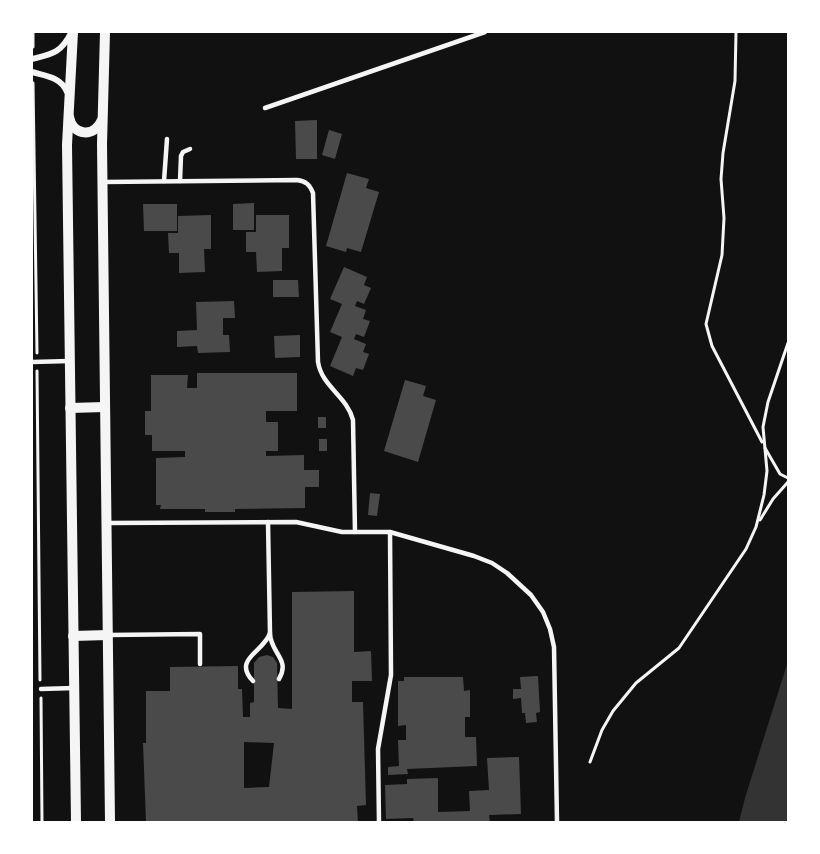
<svg xmlns="http://www.w3.org/2000/svg" width="820" height="854" viewBox="0 0 820 854" font-family="'Roboto Condensed',sans-serif">
	<rect width="100%" height="100%" fill="#111"/>
	<path fill="#333" d="M 788,661 L 788,822 L 739,822 L 745,798 Z"/>
	<g fill="#4a4a4a" fill-rule="evenodd">
		<path d="M 317,120 L 317,159 L 296,159 L 295,121 Z"/>
		<path d="M 329,130 L 342,134 L 335,159 L 322,155 Z"/>
		<path d="M 347,173 L 369,179 L 366,188 L 379,192 L 361,252 L 347,248 L 346,252 L 326,246 Z"/>
		<path d="M 254,203 L 254,230 L 233,230 L 233,204 Z"/>
		<path d="M 143,204 L 177,204 L 177,231 L 144,231 Z"/>
		<path d="M 211,215 L 211,249 L 204,249 L 205,272 L 179,273 L 179,253 L 169,253 L 168,233 L 178,233 L 178,216 Z"/>
		<path d="M 256,215 L 289,215 L 289,248 L 282,248 L 282,271 L 257,272 L 256,252 L 246,252 L 246,232 L 256,232 Z"/>
		<path d="M 344,267 L 367,277 L 364,285 L 371,288 L 364,304 L 357,301 L 355,306 L 366,310 L 363,319 L 370,321 L 364,337 L 356,334 L 354,339 L 366,344 L 363,352 L 369,354 L 363,370 L 356,368 L 353,376 L 330,366 L 342,337 L 330,332 L 342,304 L 330,299 Z"/>
		<path d="M 273,280 L 298,280 L 299,297 L 273,297 Z"/>
		<path d="M 234,301 L 235,318 L 223,318 L 223,335 L 229,335 L 230,352 L 198,353 L 197,346 L 177,347 L 177,331 L 197,330 L 196,302 Z"/>
		<path d="M 300,335 L 300,357 L 275,358 L 274,336 Z"/>
		<path d="M 197,373 L 297,373 L 297,411 L 266,411 L 266,422 L 278,422 L 278,451 L 266,451 L 266,456 L 304,455 L 304,470 L 319,470 L 319,487 L 305,487 L 305,508 L 235,509 L 235,512 L 205,512 L 205,509 L 160,509 L 161,505 L 156,505 L 156,458 L 185,457 L 185,451 L 152,451 L 152,435 L 145,435 L 145,411 L 151,411 L 151,375 L 188,375 L 187,388 L 197,388 Z"/>
		<path d="M 405,380 L 426,386 L 423,396 L 436,400 L 418,462 L 384,451 Z"/>
		<rect x="318" y="417" width="8" height="11"/>
		<rect x="319" y="439" width="8" height="12"/>
		<path d="M 370,493 L 380,494 L 377,516 L 368,515 Z"/>
		<path d="M 354,591 L 354,652 L 371,651 L 372,681 L 352,681 L 352,702 L 363,702 L 366,805 L 357,806 L 358,822 L 146,822 L 143,743 L 146,743 L 146,691 L 170,691 L 170,667 L 238,666 L 238,689 L 242,689 L 243,717 L 250,717 L 250,703 L 254,702 L 254,663 L 259,657 L 267,655 L 273,657 L 277,663 L 278,708 L 292,709 L 292,592 ZM 244,742 L 274,743 L 269,787 L 244,788 Z"/>
		<path d="M 538,676 L 540,712 L 536,713 L 537,722 L 526,723 L 525,713 L 522,713 L 521,698 L 513,699 L 513,689 L 521,689 L 520,677 Z"/>
		<path d="M 404,677 L 463,677 L 464,691 L 470,690 L 470,717 L 465,717 L 465,737 L 476,737 L 477,766 L 407,769 L 408,774 L 388,775 L 388,767 L 399,766 L 398,740 L 406,740 L 406,725 L 398,726 L 398,681 L 404,681 Z"/>
		<path d="M 519,757 L 521,814 L 489,815 L 490,822 L 414,822 L 413,818 L 386,819 L 385,785 L 407,784 L 407,779 L 438,778 L 438,812 L 470,811 L 469,791 L 489,790 L 487,758 Z"/>
	</g>
	<g fill="none" stroke-linecap="round" stroke-linejoin="round">
		<g stroke="#f5f5f5" stroke-width="3">
			<path d="M 33,32 L 33,47"/>
			<path d="M 736,32 L 735,81 L 723,153 L 721,179 L 724,218 L 722,255 L 706,324 L 712,346 L 762,442"/>
			<path d="M 33,83 L 37,353"/>
			<path d="M 37,371 L 40,680"/>
			<path d="M 765,448 L 780,474 L 788,478"/>
			<path d="M 760,520 L 773,499 L 788,482"/>
			<path d="M 41,698 L 42,822"/>
			<path d="M 590,762 L 602,730 L 613,711 L 636,683 L 679,648 L 746,549 L 756,527 L 764,495 L 767,471 L 763,427 L 768,402 L 788,343"/>
		</g>
		<g stroke="#f5f5f5" stroke-width="4.5">
			<path d="M 265,108 L 485,32"/>
			<path d="M 164,181 L 167,139"/>
			<path d="M 180,181 L 181,156 L 183,152 L 190,149"/>
			<path d="M 103,182 L 297,180 C 306,181 310,185 313,193 L 318,362 C 322,387 347,396 353,420 L 355,532"/>
			<path d="M 32,362 L 70,361"/>
			<path d="M 268,522 L 270,633"/>
			<path d="M 107,523 L 296,522 L 342,532 L 390,532 L 474,556 L 492,563 L 507,573 L 531,595 L 543,612 L 550,629 L 554,647 L 557,822"/>
			<path d="M 108,635 L 200,634 L 200,664"/>
			<path d="M 253,681 C 232,659 264,652 270,633 C 270,653 291,659 279,679"/>
			<path d="M 41,689 L 74,688"/>
			<path d="M 379,822 L 378,749 L 391,675 L 390,532"/>
		</g>
		<g stroke="#f5f5f5" stroke-width="6">
			<path d="M 32,59 C 52,54 61,53 71,33"/>
			<path d="M 32,72 C 46,76 61,77 67,92"/>
		</g>
		<g stroke="#f5f5f5" stroke-width="10">
			<path d="M 73,32 L 67,145 L 76,822"/>
			<path d="M 105,32 L 102,144 L 110,822"/>
			<path d="M 69,117 C 73,136 94,138 102,120"/>
			<path d="M 70,408 L 105,407"/>
			<path d="M 73,636 L 108,635"/>
		</g>
	</g>
	<rect width="820" height="854" fill="none" stroke="#ffffff" stroke-width="66"/>
</svg>
